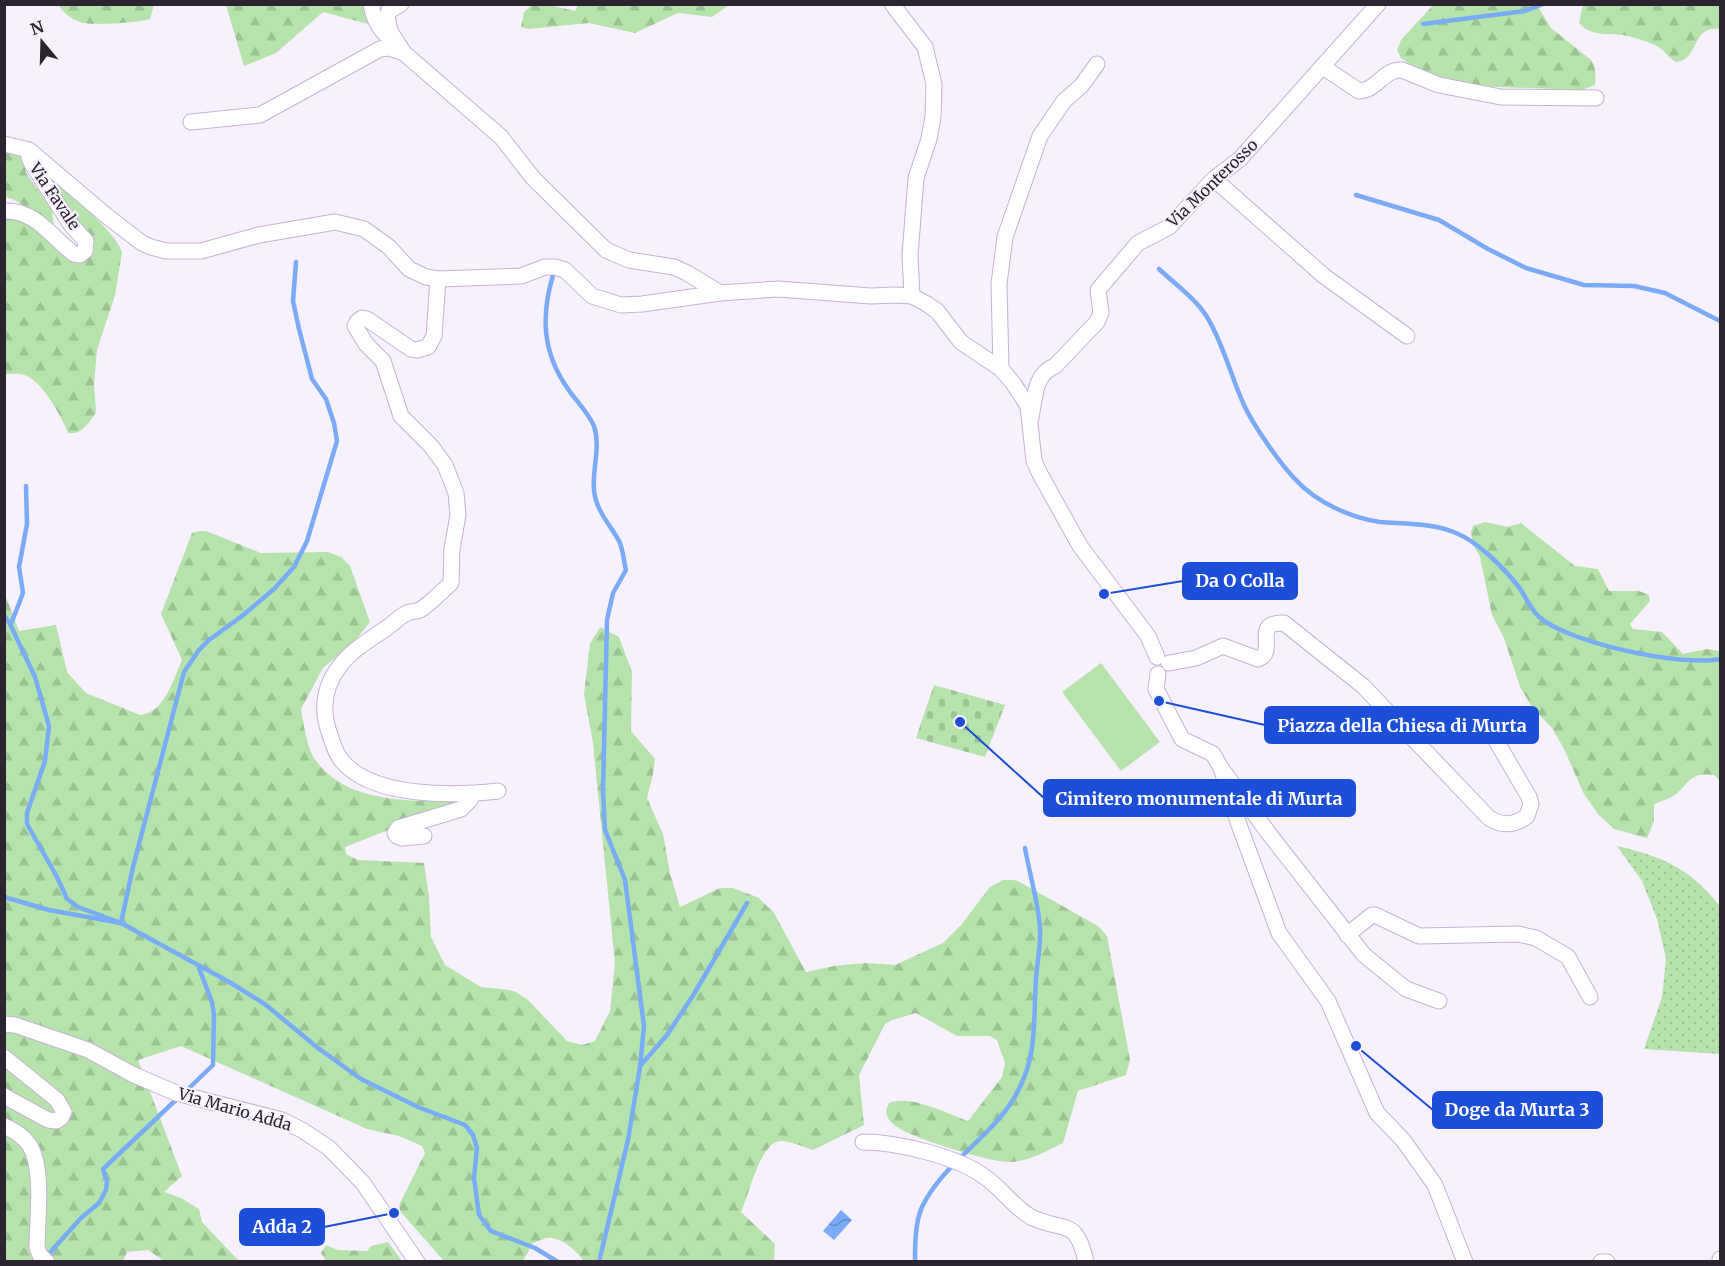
<svg xmlns="http://www.w3.org/2000/svg" width="1725" height="1266" viewBox="0 0 1725 1266" font-family="Merriweather,serif">
	<defs>
		<pattern id="grass-dots" width="8" height="8" patternUnits="userSpaceOnUse" patternTransform="scale(1.5)"><rect width="8" height="8" fill="#b6e3ac"/><path d="M2 2h.1M6 6h.1" fill="none" stroke="#9dc394" stroke-width="1.8" stroke-linecap="round"/></pattern>
		<pattern id="forest-firs" width="22" height="20" patternUnits="userSpaceOnUse" patternTransform="scale(1.5)"><rect width="22" height="20" fill="#b6e3ac"/><path d="M5 1l3.5 6h-7zM16 11l3.5 6h-7z" fill="#9dc394"/></pattern>
		<pattern id="cemetery-stones" width="16" height="16" patternUnits="userSpaceOnUse" patternTransform="scale(1.5)"><rect width="16" height="16" fill="#b6e3ac"/><path d="M2 7V4a2 2 0 0 1 4 0v3zM10 15v-3a2 2 0 0 1 4 0v3z" fill="#9dc394"/></pattern>
		<pattern id="water-waves" width="16" height="10" patternUnits="userSpaceOnUse" patternTransform="scale(1.5)"><rect width="16" height="10" fill="#7aabf7"/><path d="M0 5q4-4 8 0t8 0" fill="none" stroke="#648bc9"/></pattern>
	</defs>
	<rect width="100%" height="100%" fill="#f7f0fd"/>
	<path fill="url(#grass-dots)" d="M 1617,846 C 1664,857 1689,868 1720,906 L 1720,1054 L 1644,1049 L 1662,997 L 1666,959 L 1657,919 L 1642,881 Z"/>
	<g fill="url(#forest-firs)">
		<path d="M 58,5 L 154,5 L 150,19 C 138,23 91,26 80,22 C 69,18 64,13 58,5 Z"/>
		<path d="M 226,5 L 365,5 L 369,19 L 368,24 L 323,12 L 276,53 L 244,66 Z"/>
		<path d="M 578,5 L 578,4 L 729,5 L 712,17 L 678,13 L 635,33 L 589,23 L 528,29 L 521,27 L 524,12 L 532,5 L 549,5 L 575,11 Z"/>
		<path d="M 1433,5 L 1537,5 L 1551,28 L 1591,60 C 1596,68 1596,75 1595,85 L 1582,90 L 1447,85 L 1426,76 L 1401,58 L 1397,50 L 1401,40 Z"/>
		<path d="M 1583,5 L 1720,5 L 1720,29 C 1691,25 1699,60 1676,62 C 1668,58 1662,47 1655,45 C 1645,41 1633,37 1623,35 C 1606,33 1592,37 1579,23 Z"/>
		<path d="M 4,150 L 19,154 L 23,158 L 26,173 L 52,210 L 54,225 L 13,199 L 5,197 Z"/>
		<path d="M 48,174 C 65,190 119,234 122,253 L 115,295 L 97,350 L 94,384 L 96,413 C 88,423 82,435 68,433 C 62,417 41,379 24,375 C 18,373 11,374 5,374 L 4,216 L 30,223 L 68,260 L 83,261 L 91,251 L 57,196 Z"/>
		<path d="M 1485,522 L 1508,527 L 1521,523 L 1575,566 L 1598,569 L 1609,591 L 1639,591 L 1649,595 L 1650,601 L 1630,624 L 1633,629 L 1662,632 L 1683,654 L 1707,649 L 1720,651 L 1720,781 L 1714,775 C 1690,772 1691,781 1676,794 C 1670,799 1661,801 1654,804 L 1654,821 L 1647,838 L 1614,829 L 1598,814 L 1584,794 L 1564,749 L 1552,728 L 1532,707 L 1520,687 L 1504,638 L 1492,615 L 1480,557 L 1473,544 L 1471,532 L 1473,526 Z"/>
		<path d="M 200,531 L 206,531 L 261,553 L 328,552 L 341,557 L 350,566 L 370,622 L 354,642 L 323,668 L 301,709 C 304,724 306,745 314,758 C 345,803 404,800 453,802 L 448,811 L 391,829 L 345,847 L 346,854 L 358,860 L 424,863 L 429,897 L 431,937 L 445,965 L 481,987 L 509,990 L 516,992 L 528,1000 L 567,1041 L 582,1045 L 595,1041 L 610,1011 L 615,963 L 593,743 L 584,694 L 590,644 L 600,627 L 619,637 L 632,672 L 631,731 L 655,759 L 653,774 L 647,798 L 663,834 L 670,873 L 680,907 L 720,888 L 733,888 L 759,898 L 774,913 L 806,972 L 834,966 L 866,963 L 895,965 L 943,943 L 961,925 L 990,887 L 1003,880 L 1016,880 L 1098,926 L 1107,936 L 1130,1060 L 1126,1075 L 1078,1091 L 1063,1143 C 1046,1151 1030,1161 1011,1162 C 993,1163 931,1143 913,1135 C 904,1132 891,1125 887,1116 C 885,1111 887,1107 889,1103 C 910,1094 946,1113 968,1121 L 1002,1077 L 1005,1063 L 997,1040 L 990,1036 L 957,1036 L 916,1013 L 892,1020 L 885,1024 L 859,1075 L 864,1125 L 813,1150 C 803,1147 791,1141 781,1141 C 760,1141 749,1196 741,1212 L 775,1244 L 774,1261 L 584,1261 C 577,1252 564,1239 552,1238 C 546,1237 539,1241 533,1243 L 523,1261 L 445,1262 L 399,1210 L 400,1203 L 425,1153 L 422,1146 L 399,1136 L 367,1129 L 181,1046 L 138,1060 L 182,1176 L 164,1192 L 181,1198 L 199,1209 L 202,1222 L 239,1261 L 164,1261 L 148,1250 L 127,1252 L 123,1261 L 5,1261 L 4,592 L 19,631 L 56,625 L 67,672 L 86,693 L 140,715 C 165,713 173,679 182,660 L 161,614 L 192,533 Z"/>
		<path d="M 388,1242 L 402,1261 L 326,1261 L 321,1253 L 326,1245 L 338,1250 L 367,1251 L 371,1246 Z"/>
	</g>
	<path fill="url(#cemetery-stones)" d="M 934,685 L 1005,705 L 985,757 L 916,738 Z"/>
	<path fill="#b6e3ac" d="M 1101,663 L 1160,742 L 1121,771 L 1062,692 Z"/>
	<path fill="url(#water-waves)" d="M 841,1210 L 852,1220 L 834,1240 L 823,1231 Z"/>
	<g fill="none" stroke-linecap="round" stroke-linejoin="round">
		<g stroke="#7aabf7" stroke-width="4.5">
			<path d="M 1423,24 L 1525,11 L 1543,4"/>
			<path d="M 1356,195 L 1439,220 L 1488,249 L 1526,268 L 1584,285 L 1634,286 L 1665,293 L 1720,321"/>
			<path d="M 1159,269 C 1175,284 1196,299 1207,317 C 1224,345 1231,377 1244,405 C 1253,425 1281,465 1296,480 C 1316,502 1351,518 1380,522 C 1405,524 1433,523 1456,533 C 1478,542 1503,567 1518,586 C 1525,595 1530,608 1538,616 C 1567,643 1682,667 1720,659"/>
			<path d="M 553,275 C 541,316 542,352 568,389 C 576,401 588,412 594,426 C 601,447 592,469 594,490 C 596,512 611,525 620,543 C 623,551 624,562 626,570 L 613,593 L 607,620 L 603,791 L 605,830 L 625,880 L 644,1026 L 640,1067 L 628,1140 L 599,1262"/>
			<path d="M 4,615 L 10,624 L 35,677 L 49,726 L 45,761 L 27,813 L 27,824 L 57,877 L 67,899 L 78,907 L 121,923 L 133,867 L 184,672 L 199,650 L 209,640 L 242,616 L 274,589 L 294,567 L 307,541 L 337,441 L 334,423 L 326,399 L 312,379 L 299,329 L 293,301 L 296,262"/>
			<path d="M 11,624 L 23,593 L 19,567 L 27,524 L 26,486"/>
			<path d="M 4,897 L 49,910 L 121,923 L 231,983 L 266,1005 L 318,1048 L 361,1079 L 418,1107 L 465,1125 L 473,1135 L 477,1148 L 474,1178 L 479,1215 L 491,1231 L 535,1248 L 558,1262"/>
			<path d="M 640,1066 L 667,1035 L 694,994 L 747,903"/>
			<path d="M 185,1092 L 213,1065 L 214,1015 L 212,1002 L 199,968"/>
			<path d="M 46,1257 L 81,1218 L 99,1203 L 106,1190 L 107,1182 L 103,1169 L 179,1097"/>
			<path d="M 915,1262 C 915,1245 915,1223 922,1207 C 944,1161 995,1136 1018,1091 C 1038,1053 1033,1020 1036,979 C 1037,963 1041,945 1040,929 C 1039,905 1029,872 1025,848"/>
		</g>
		<g stroke="#c4b3d2" stroke-width="17">
			<g id="street">
				<path d="M 371,4 C 373,18 379,29 389,38"/>
				<path d="M 401,4 L 389,11 L 387,16 L 390,31 L 404,53 L 501,137 L 533,178 L 606,250 L 629,260 L 674,267 L 687,273 L 720,293"/>
				<path d="M 892,4 L 925,47 L 934,84 L 933,117 L 929,139 L 916,178 L 910,255 L 912,296"/>
				<path d="M 1323,67 L 1359,91 C 1378,90 1383,69 1402,70 L 1439,85 L 1501,97 L 1596,98"/>
				<path d="M 191,122 L 260,115 L 380,49 L 389,48 L 404,53"/>
				<path d="M 4,144 L 29,150 L 108,217 L 142,243 L 151,247 L 166,251 L 201,251 L 259,235 L 335,222 L 364,229 L 389,247 L 409,269 L 426,277 L 438,279 L 521,276 L 545,267 L 555,267 L 565,270 L 592,296 L 621,305 L 642,304 L 720,293 L 778,289 L 871,296 L 895,295 L 912,296 L 927,304 L 937,311 L 961,342 L 1001,369 L 1013,383 L 1028,406 L 1034,461 L 1040,474 L 1080,546 L 1148,636 L 1157,657"/>
				<path d="M 1214,179 L 1324,276 L 1407,336"/>
				<path d="M 4,211 C 35,209 52,238 74,254 L 80,255 L 85,251 L 86,241 L 71,225 L 32,164 L 29,158 L 29,150"/>
				<path d="M 438,279 L 434,336 L 428,347 L 417,350 L 411,349 L 367,319 L 362,318 L 357,322 L 355,326 L 366,344 L 383,361 L 401,416 L 431,446 L 445,465 L 456,493 L 458,515 L 452,549 L 451,583 C 441,592 431,603 420,610 C 416,612 411,611 407,613 C 400,616 394,623 388,627 C 371,639 351,650 339,667 C 324,687 321,708 329,732 C 332,741 335,753 342,761 C 373,798 454,796 498,791"/>
				<path d="M 1001,369 L 999,284 L 1005,237 L 1040,136 L 1064,101 L 1082,85 L 1097,64"/>
				<path d="M 1031,418 C 1035,398 1034,374 1055,366 L 1097,322 L 1101,313 L 1098,290 L 1138,243 L 1169,227 L 1214,179 L 1240,159 L 1378,4"/>
				<path d="M 1169,663 L 1196,658 L 1223,646 L 1258,659 C 1279,651 1250,622 1284,623 L 1363,686 L 1489,818 C 1502,826 1514,826 1527,816 L 1531,804 L 1529,797 L 1495,739"/>
				<path d="M 1158,674 L 1156,689 L 1182,739 L 1213,754 L 1221,768 L 1270,835 L 1364,955 L 1406,989 L 1439,1001"/>
				<path d="M 1221,768 L 1238,822 L 1279,933 L 1328,1001 L 1377,1113 L 1403,1140 L 1435,1185 L 1465,1262"/>
				<path d="M 424,836 L 402,838 L 397,836 L 395,833 L 398,828 L 461,809 L 470,800 L 468,794"/>
				<path d="M 1347,935 L 1372,915 L 1375,915 L 1419,936 L 1518,934 L 1536,938 L 1568,957 L 1590,997"/>
				<path d="M 4,1024 L 15,1025 L 88,1050 L 132,1074 L 176,1093 L 282,1120 L 302,1130 L 329,1148 L 363,1183 L 417,1262"/>
				<path d="M 4,1057 L 57,1100 L 64,1112 L 61,1118 L 56,1121 L 48,1120 L 4,1096"/>
				<path d="M 4,1126 C 14,1130 24,1137 30,1146 C 44,1169 37,1221 37,1248 L 40,1255 L 47,1262"/>
				<path d="M 863,1142 C 896,1142 955,1156 982,1175 C 1000,1186 1012,1206 1031,1217 C 1064,1233 1076,1216 1086,1262"/>
				<path d="M 1601,1262 L 1607,1262"/>
				<path d="M 1720,1262 L 1720,1259"/>
			</g>
		</g>
		<use href="#street" stroke="#fff" stroke-width="15"/>
	</g>
	<g text-anchor="middle" dominant-baseline="central" stroke-width="4.5" stroke-linejoin="round" paint-order="stroke">
		<g font-size="16" fill="#2c2531" stroke="#f7f0fd">
			<text transform="translate(1212 183) rotate(-44)">Via Monterosso</text>
			<text transform="translate(55 196) rotate(56)">Via Favale</text>
			<text transform="translate(235 1109) rotate(16)">Via Mario Adda</text>
		</g>
	</g>
	<path fill="none" stroke="#1d4ed8" stroke-width="2" d="M1104 594L1183 581M1159 701L1265 725M960 722L1044 798M1356 1046L1433 1110M394 1213L324 1227"/>
	<g fill="#1d4ed8" stroke="#f7f0fd" stroke-width="2">
		<circle cx="1104" cy="594" r="6"/>
		<circle cx="1159" cy="701" r="6"/>
		<circle cx="960" cy="722" r="6"/>
		<circle cx="1356" cy="1046" r="6"/>
		<circle cx="394" cy="1213" r="6"/>
	</g>
	<g fill="#1d4ed8" stroke="#1d4ed8" stroke-width="2">
		<rect x="1183" y="563" width="114" height="36" rx="6"/>
		<rect x="1265" y="707" width="273" height="36" rx="6"/>
		<rect x="1044" y="780" width="311" height="36" rx="6"/>
		<rect x="1433" y="1092" width="169" height="36" rx="6"/>
		<rect x="240" y="1209" width="84" height="36" rx="6"/>
	</g>
	<g font-size="18" text-anchor="middle" font-weight="bold" fill="#fff">
		<text x="1240" y="587">Da O Colla</text>
		<text x="1402" y="732">Piazza della Chiesa di Murta</text>
		<text x="1199" y="805">Cimitero monumentale di Murta</text>
		<text x="1517" y="1116">Doge da Murta 3</text>
		<text x="282" y="1233">Adda 2</text>
	</g>
	<rect width="1725" height="1266" fill="none" stroke="#2c2531" stroke-width="12"/>
	<g transform="translate(42 42) rotate(341)" stroke="#f7f0fd" stroke-width="4.5" paint-order="stroke">
	<path d="M0-4.5L10 22L0 15L-10 22Z" fill="#2c2531"/>
	<text y="-9" font-size="16" font-weight="bold" text-anchor="middle" fill="#2c2531">N</text>
	</g>
</svg>
